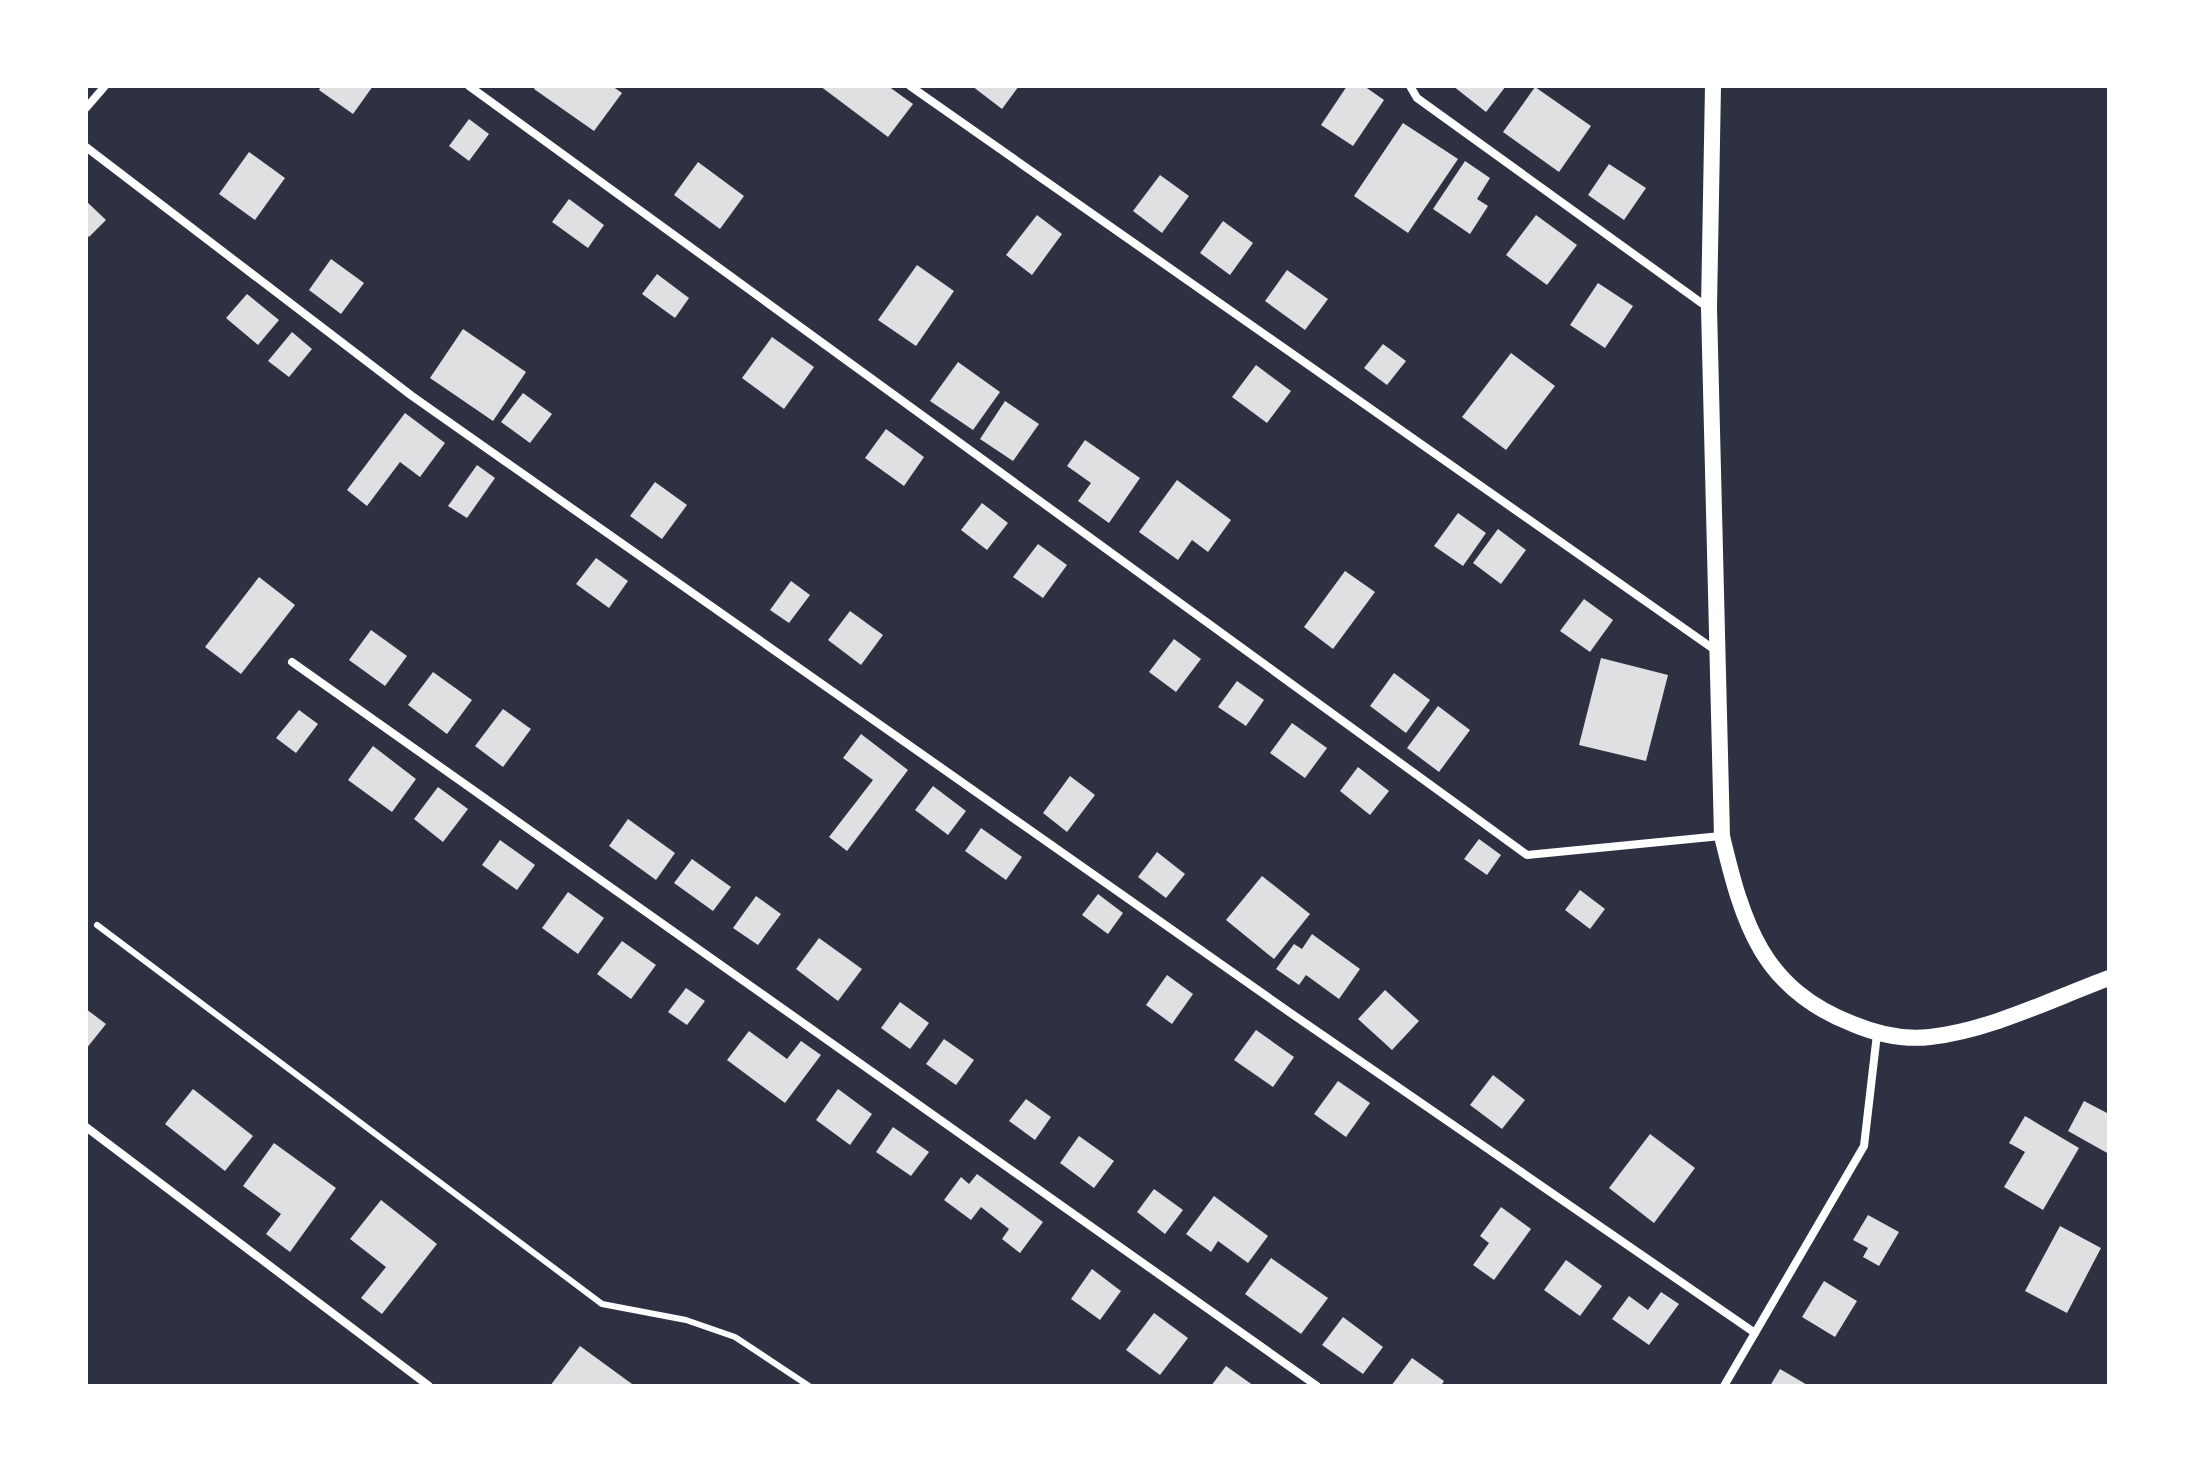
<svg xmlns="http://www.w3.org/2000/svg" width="2195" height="1472" viewBox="0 0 2195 1472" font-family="'Open Sans',sans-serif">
	<rect width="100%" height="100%" fill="#2d3142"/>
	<g fill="#e0e0e3">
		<path d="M 321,86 L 373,86 L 353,114 L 319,90 Z"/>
		<path d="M 536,86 L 612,86 L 622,93 L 594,131 L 534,89 Z"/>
		<path d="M 820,86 L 888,86 L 913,104 L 888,137 Z"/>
		<path d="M 972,86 L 1019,86 L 1002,109 Z"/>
		<path d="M 1347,86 L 1364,86 L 1384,100 L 1353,146 L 1321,125 Z"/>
		<path d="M 1453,86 L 1506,86 L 1486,112 Z"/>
		<path d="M 1535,87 L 1591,126 L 1559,172 L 1503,132 Z"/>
		<path d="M 469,119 L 489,134 L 469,161 L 449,146 Z"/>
		<path d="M 1403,123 L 1458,159 L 1408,233 L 1354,196 Z"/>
		<path d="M 249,152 L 285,178 L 255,220 L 219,194 Z"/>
		<path d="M 1465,161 L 1490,178 L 1477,199 L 1488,206 L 1470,234 L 1433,209 Z"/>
		<path d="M 698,162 L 744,196 L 720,229 L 674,195 Z"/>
		<path d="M 1609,164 L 1646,188 L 1624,220 L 1588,195 Z"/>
		<path d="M 1160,175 L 1189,196 L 1162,233 L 1133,211 Z"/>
		<path d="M 569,199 L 604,225 L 588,248 L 552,222 Z"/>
		<path d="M 86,201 L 106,220 L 89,237 L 86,234 Z"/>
		<path d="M 1037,215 L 1062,234 L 1032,275 L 1006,255 Z"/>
		<path d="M 1536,215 L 1577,245 L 1547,285 L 1506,255 Z"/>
		<path d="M 1223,221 L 1253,243 L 1230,275 L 1200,253 Z"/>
		<path d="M 331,259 L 364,283 L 341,314 L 309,290 Z"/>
		<path d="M 917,265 L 954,291 L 916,346 L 878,320 Z"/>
		<path d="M 1287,270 L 1328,299 L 1305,330 L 1265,301 Z"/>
		<path d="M 657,274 L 689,298 L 675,318 L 642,294 Z"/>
		<path d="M 1598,283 L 1633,306 L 1605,348 L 1570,325 Z"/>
		<path d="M 247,294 L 279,320 L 258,345 L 226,318 Z"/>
		<path d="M 463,329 L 526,372 L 493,421 L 430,378 Z"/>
		<path d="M 292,332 L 312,349 L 289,377 L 268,361 Z"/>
		<path d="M 772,337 L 814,367 L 784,409 L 742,378 Z"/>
		<path d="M 1383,344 L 1406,361 L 1387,385 L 1364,368 Z"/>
		<path d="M 1511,353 L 1555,386 L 1506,450 L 1462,417 Z"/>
		<path d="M 958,362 L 1000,392 L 973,430 L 930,401 Z"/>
		<path d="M 1256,365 L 1291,391 L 1267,423 L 1232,397 Z"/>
		<path d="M 523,393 L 552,414 L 530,443 L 501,422 Z"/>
		<path d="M 1005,401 L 1039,424 L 1013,461 L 980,439 Z"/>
		<path d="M 405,413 L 445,443 L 420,477 L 400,462 L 367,506 L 347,490 Z"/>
		<path d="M 886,429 L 924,457 L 904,486 L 865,458 Z"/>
		<path d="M 1085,440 L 1140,478 L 1109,523 L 1078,501 L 1091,483 L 1067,466 Z"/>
		<path d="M 477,465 L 495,478 L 467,518 L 448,506 Z"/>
		<path d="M 1177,480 L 1231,520 L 1208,552 L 1192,540 L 1178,560 L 1139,532 Z"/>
		<path d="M 655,482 L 687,505 L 662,539 L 630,516 Z"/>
		<path d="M 982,503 L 1008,523 L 987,550 L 961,530 Z"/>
		<path d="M 1458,513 L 1486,533 L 1463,566 L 1434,546 Z"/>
		<path d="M 1498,529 L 1526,550 L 1501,584 L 1473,563 Z"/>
		<path d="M 1038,544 L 1067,565 L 1043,598 L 1013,577 Z"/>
		<path d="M 596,558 L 628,581 L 609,608 L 576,584 Z"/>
		<path d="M 1345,571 L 1375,592 L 1333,649 L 1304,627 Z"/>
		<path d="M 259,577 L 295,605 L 241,674 L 205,647 Z"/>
		<path d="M 791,581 L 810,595 L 789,623 L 770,610 Z"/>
		<path d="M 1584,599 L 1613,620 L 1590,652 L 1560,631 Z"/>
		<path d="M 850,611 L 883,635 L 861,665 L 828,640 Z"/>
		<path d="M 371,630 L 407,656 L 385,686 L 349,660 Z"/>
		<path d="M 1174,639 L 1201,659 L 1176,692 L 1149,672 Z"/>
		<path d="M 1601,658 L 1668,675 L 1646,761 L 1579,745 Z"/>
		<path d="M 433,672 L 472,700 L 447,734 L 408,705 Z"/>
		<path d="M 1394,673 L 1430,700 L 1406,733 L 1370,706 Z"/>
		<path d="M 1237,681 L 1264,700 L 1246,726 L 1218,707 Z"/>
		<path d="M 1438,706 L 1470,730 L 1439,772 L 1407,748 Z"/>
		<path d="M 503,709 L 531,729 L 503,767 L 475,746 Z"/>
		<path d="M 299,710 L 318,724 L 296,753 L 276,738 Z"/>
		<path d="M 1292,723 L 1327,748 L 1305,778 L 1270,753 Z"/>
		<path d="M 861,734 L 908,770 L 847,851 L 829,837 L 873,780 L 843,758 Z"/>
		<path d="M 373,746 L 416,779 L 392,812 L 348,780 Z"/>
		<path d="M 1358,767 L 1389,791 L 1370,815 L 1340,791 Z"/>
		<path d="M 1070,776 L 1095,795 L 1067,832 L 1043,813 Z"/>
		<path d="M 933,786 L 966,811 L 948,835 L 915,810 Z"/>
		<path d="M 438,787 L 468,809 L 443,842 L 414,819 Z"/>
		<path d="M 628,819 L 675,853 L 656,880 L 609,846 Z"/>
		<path d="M 981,828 L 1022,857 L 1006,880 L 965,851 Z"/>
		<path d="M 1479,839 L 1501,855 L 1487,875 L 1464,859 Z"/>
		<path d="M 500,840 L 535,865 L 517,890 L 482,865 Z"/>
		<path d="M 1157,852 L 1185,874 L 1166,898 L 1138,877 Z"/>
		<path d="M 692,859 L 731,887 L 713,911 L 674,883 Z"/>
		<path d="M 1262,876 L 1310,914 L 1274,959 L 1226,920 Z"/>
		<path d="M 1580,890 L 1605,909 L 1590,929 L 1565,910 Z"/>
		<path d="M 568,892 L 604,918 L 578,954 L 542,928 Z"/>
		<path d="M 1098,894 L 1123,913 L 1108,934 L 1082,915 Z"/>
		<path d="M 756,896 L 781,914 L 758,945 L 733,928 Z"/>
		<path d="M 1312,934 L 1360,969 L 1339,999 L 1306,975 L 1299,985 L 1276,969 L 1294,944 L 1302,949 Z"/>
		<path d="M 819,938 L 862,969 L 838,1001 L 796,969 Z"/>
		<path d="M 622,941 L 656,965 L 631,999 L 597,974 Z"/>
		<path d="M 1167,975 L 1193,994 L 1172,1024 L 1146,1005 Z"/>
		<path d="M 686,988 L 705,1001 L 687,1025 L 668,1012 Z"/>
		<path d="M 1385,990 L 1419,1021 L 1392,1050 L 1358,1019 Z"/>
		<path d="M 900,1002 L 929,1023 L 910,1049 L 881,1028 Z"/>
		<path d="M 86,1009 L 106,1024 L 86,1049 Z"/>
		<path d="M 1256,1030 L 1294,1057 L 1273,1087 L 1234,1060 Z"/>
		<path d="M 749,1031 L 787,1059 L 801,1041 L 821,1055 L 785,1103 L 727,1060 Z"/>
		<path d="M 944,1039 L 974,1060 L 956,1085 L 926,1064 Z"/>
		<path d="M 1493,1075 L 1525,1100 L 1502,1129 L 1470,1105 Z"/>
		<path d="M 1338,1081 L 1370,1103 L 1346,1137 L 1314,1114 Z"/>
		<path d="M 193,1089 L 253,1136 L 225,1171 L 165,1124 Z"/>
		<path d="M 838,1089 L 872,1114 L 850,1145 L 816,1120 Z"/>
		<path d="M 1026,1099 L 1051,1117 L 1035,1140 L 1009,1121 Z"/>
		<path d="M 2084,1101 L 2109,1114 L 2109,1154 L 2068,1131 Z"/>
		<path d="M 2025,1116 L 2079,1148 L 2043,1210 L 2004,1187 L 2025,1152 L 2009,1143 Z"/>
		<path d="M 893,1127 L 929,1152 L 911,1176 L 876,1152 Z"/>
		<path d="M 1650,1134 L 1695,1168 L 1654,1223 L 1609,1188 Z"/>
		<path d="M 1079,1136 L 1114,1161 L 1094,1188 L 1060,1163 Z"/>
		<path d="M 274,1143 L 336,1188 L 290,1252 L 266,1234 L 281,1214 L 243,1186 Z"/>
		<path d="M 977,1174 L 1043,1222 L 1020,1253 L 1002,1239 L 1009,1229 L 981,1207 L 971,1220 L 944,1200 L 961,1177 L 969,1184 Z"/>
		<path d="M 1154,1189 L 1183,1210 L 1165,1234 L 1137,1212 Z"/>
		<path d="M 1214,1196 L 1268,1236 L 1248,1263 L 1218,1241 L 1211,1252 L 1186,1234 Z"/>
		<path d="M 381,1200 L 437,1244 L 382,1314 L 361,1298 L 386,1267 L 350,1239 Z"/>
		<path d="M 1501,1207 L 1531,1229 L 1494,1280 L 1473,1265 L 1489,1243 L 1480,1236 Z"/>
		<path d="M 1868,1215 L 1899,1232 L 1879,1266 L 1863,1257 L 1868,1248 L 1853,1240 Z"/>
		<path d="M 2060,1226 L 2101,1248 L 2067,1313 L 2025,1291 Z"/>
		<path d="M 1271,1258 L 1328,1298 L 1301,1334 L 1245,1294 Z"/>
		<path d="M 1566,1260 L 1602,1286 L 1580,1316 L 1544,1290 Z"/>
		<path d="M 1092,1269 L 1121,1291 L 1100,1320 L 1071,1299 Z"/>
		<path d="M 1824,1281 L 1857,1301 L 1835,1337 L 1802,1317 Z"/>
		<path d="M 1661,1292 L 1679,1304 L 1649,1345 L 1612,1319 L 1629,1296 L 1648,1310 Z"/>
		<path d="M 1154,1313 L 1188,1338 L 1160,1375 L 1126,1350 Z"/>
		<path d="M 1343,1317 L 1383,1347 L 1363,1374 L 1322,1345 Z"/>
		<path d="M 580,1346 L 632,1384 L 631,1386 L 550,1386 Z"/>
		<path d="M 1412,1358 L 1444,1381 L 1441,1386 L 1391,1386 Z"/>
		<path d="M 1226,1366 L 1254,1386 L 1211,1386 Z"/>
		<path d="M 1780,1369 L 1809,1386 L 1770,1386 Z"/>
	</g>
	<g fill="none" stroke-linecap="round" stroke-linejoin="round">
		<path stroke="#fff" stroke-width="6" d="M 97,925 L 602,1304 L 686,1320 L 735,1337 L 809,1386"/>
		<g stroke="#fff" stroke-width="8">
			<path d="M 469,86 L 1527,855 L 1721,836"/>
			<path d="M 910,86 L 1715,650"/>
			<path d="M 1410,86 L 1417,98 L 1707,307"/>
			<path d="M 86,108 L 105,86"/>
			<path d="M 86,147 L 412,396 L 1292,1014 L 1755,1333"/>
			<path d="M 292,662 L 1317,1386"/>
			<path d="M 86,1127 L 429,1386"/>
			<path d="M 1724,1386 L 1864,1146 L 1877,1034"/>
		</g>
		<path stroke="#fff" stroke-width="16" d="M 1713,86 L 1709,308 L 1722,836 C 1743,924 1762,989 1853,1024 C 1877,1034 1905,1040 1930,1037 C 1991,1030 2052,999 2109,978"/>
	</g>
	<rect width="2195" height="1472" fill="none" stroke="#ffffff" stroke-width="176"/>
</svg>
